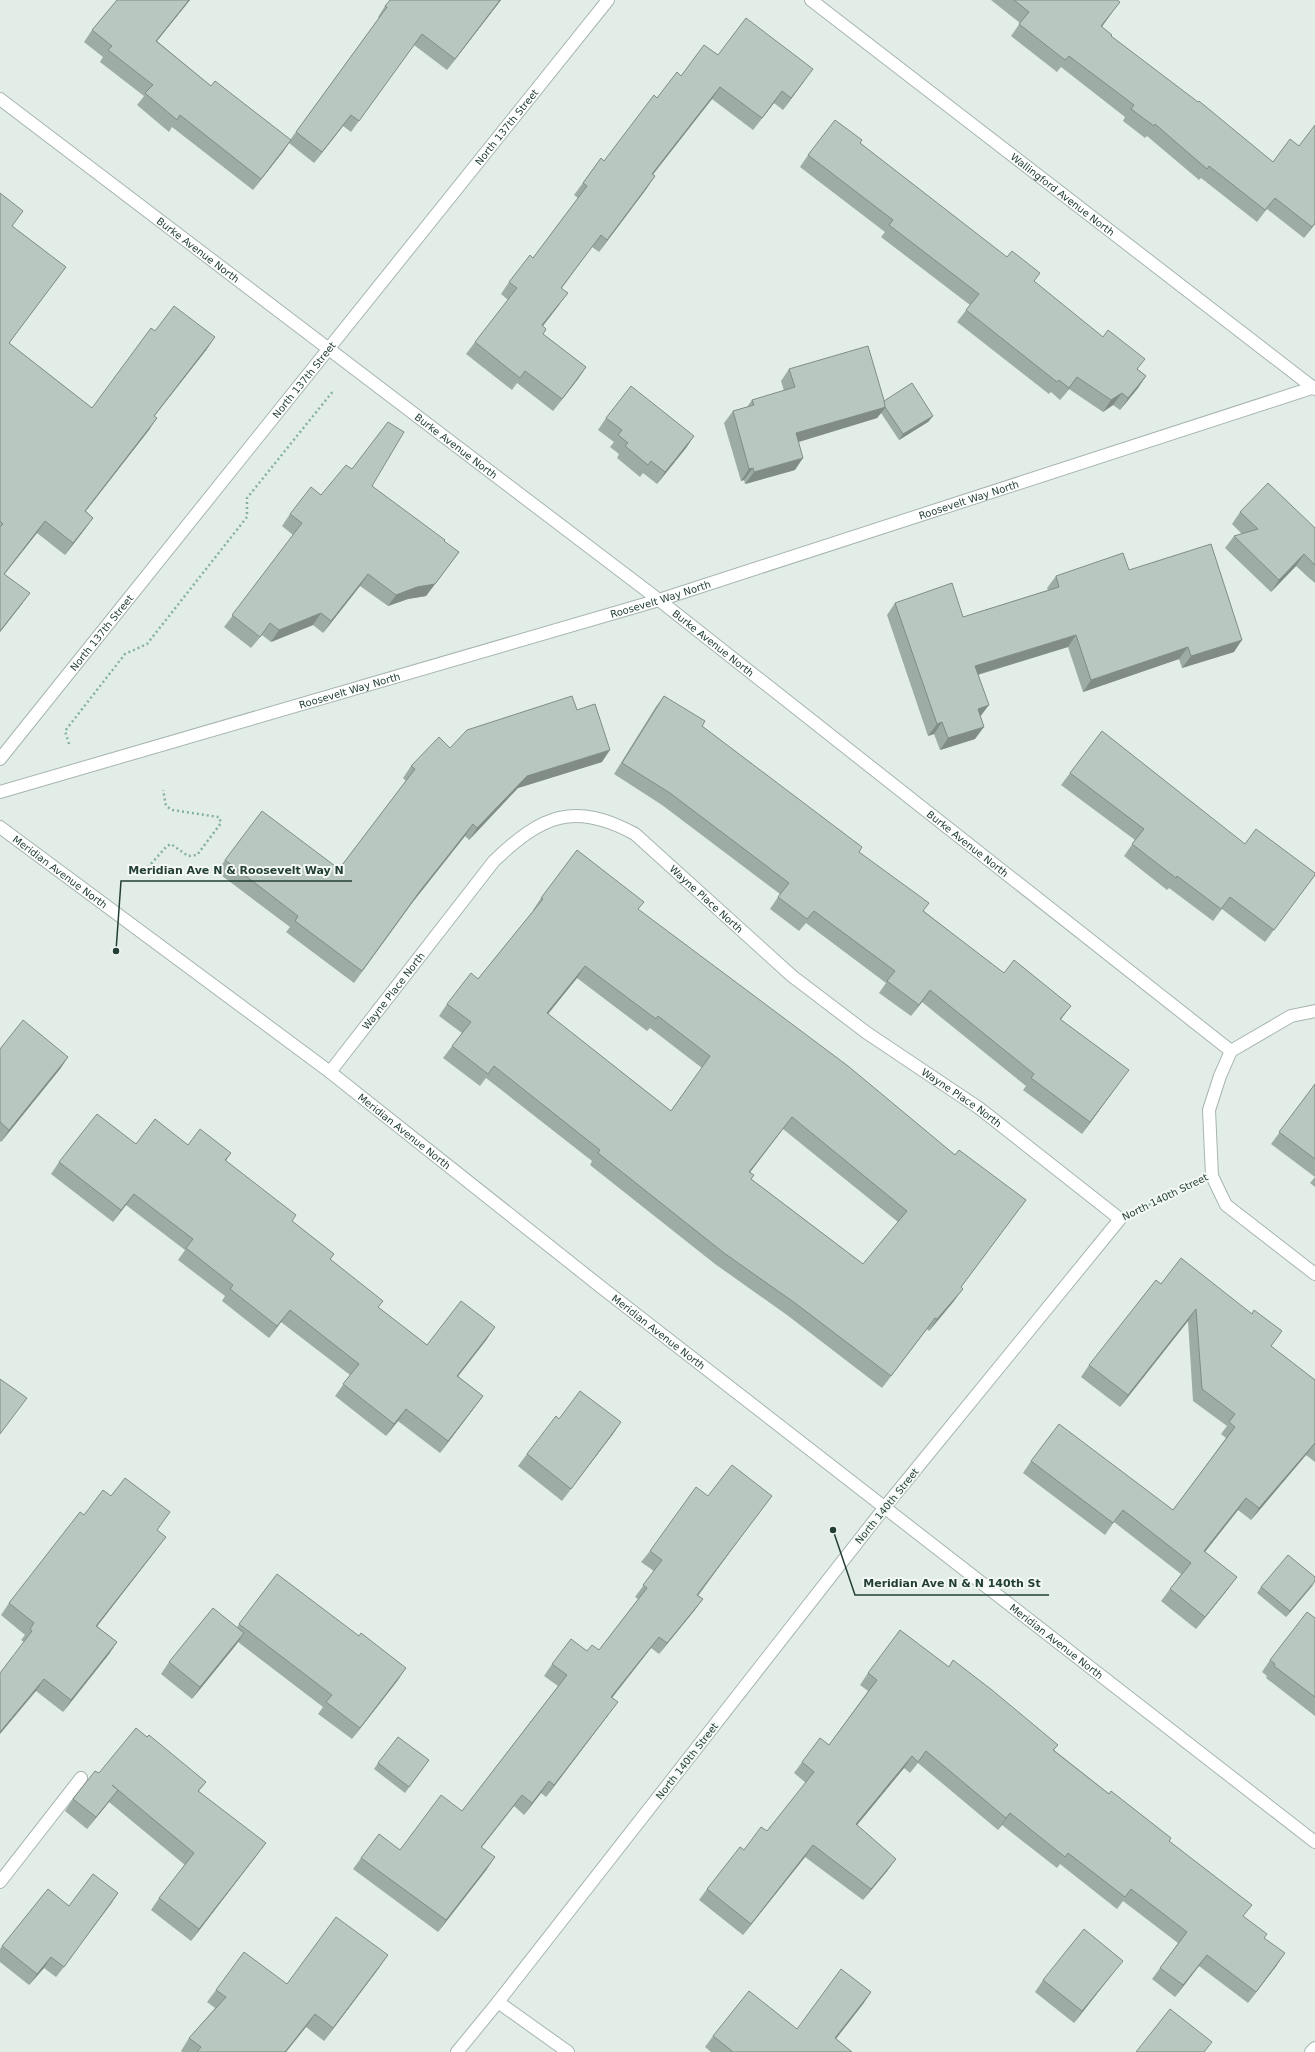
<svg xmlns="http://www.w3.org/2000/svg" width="1315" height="2052" viewBox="0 0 1315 2052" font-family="'DejaVu Sans',sans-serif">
	<rect width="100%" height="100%" fill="#e3ede8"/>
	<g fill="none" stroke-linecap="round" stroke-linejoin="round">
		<g stroke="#a6b5af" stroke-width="14">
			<g id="service">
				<path d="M 0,1882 L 81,1778"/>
				<path d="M 1311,2052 L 1315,2048"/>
			</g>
		</g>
		<g stroke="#a6b5af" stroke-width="14">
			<g id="minor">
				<path id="s1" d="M 811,0 L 1315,389"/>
				<path id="s2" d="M 0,99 L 659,600 L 1231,1051 L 1291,1016 L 1315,1011"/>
				<path id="s3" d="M 0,759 L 608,0"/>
				<path d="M 1231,1051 L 1220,1076 L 1209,1110 L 1212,1176 L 1226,1205 L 1315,1274"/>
				<path id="s4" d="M 330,1072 L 494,861 C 542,815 574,801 635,834 L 792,976 L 867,1033 L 979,1108 L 1120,1219 L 885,1507 L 498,2002 L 457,2052"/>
				<path d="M 498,2002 L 568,2052"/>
			</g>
		</g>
		<g stroke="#a6b5af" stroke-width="14">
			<g id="tertiary">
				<path id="s5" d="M 0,792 L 659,600 L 1315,387"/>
				<path id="s6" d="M 0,827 L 330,1072 L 601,1287 L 1315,1842"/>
			</g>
		</g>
		<g stroke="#84b19f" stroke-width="2.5" stroke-dasharray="2 3" stroke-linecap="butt">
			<path d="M 69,744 L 65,731 L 125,654 L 147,644 L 247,517 L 247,498 L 334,390"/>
			<path d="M 141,875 L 167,846 L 171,844 L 188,856 L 197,855 L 221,823 L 219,817 L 172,810 L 166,806 L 163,790"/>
			<path d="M 1144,1207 L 1188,1187"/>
		</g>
		<use href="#service" stroke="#fff" stroke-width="12"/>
		<use href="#minor" stroke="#fff" stroke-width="12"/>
		<use href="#tertiary" stroke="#fff" stroke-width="12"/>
	</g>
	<g fill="#9eaca6" fill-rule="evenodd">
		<path d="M 117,0 L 190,0 L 157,41 L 211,86 L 290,140 L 379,18 L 378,17 L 385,6 L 501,0 L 447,70 L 414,45 L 351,132 L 343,126 L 314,163 L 289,143 L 253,190 L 172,127 L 169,132 L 137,105 L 144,96 L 100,62 L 103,57 L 84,42 L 92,30 Z"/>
		<path d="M 991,0 L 1117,0 L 1111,14 L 1102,27 L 1111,36 L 1273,162 L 1299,146 L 1315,125 L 1315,224 L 1304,238 L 1267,209 L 1257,222 L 1201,178 L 1199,180 L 1147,136 L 1145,138 L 1123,121 L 1125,117 L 1061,67 L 1057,72 L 1011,36 L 1020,23 Z"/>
		<path d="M 718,55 L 805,80 L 783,110 L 774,103 L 753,130 L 712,99 L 653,174 L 647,188 L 599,252 L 592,247 L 561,288 L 559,305 L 543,326 L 543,334 L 586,367 L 578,379 L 553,411 L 517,383 L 512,390 L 466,354 L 475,342 L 508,300 L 501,294 L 509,282 L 533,258 L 578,198 L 574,195 L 601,158 L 604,161 L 657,98 L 681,76 Z"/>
		<path d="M 860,143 L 1034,282 L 1146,376 L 1138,388 L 1120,410 L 1113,405 L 1103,412 L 1069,389 L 1060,400 L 1051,392 L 1049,394 L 957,322 L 970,305 L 881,237 L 885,232 L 800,167 L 808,155 Z"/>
		<path d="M 0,193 L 12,226 L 66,267 L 9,343 L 92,408 L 155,331 L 207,349 L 154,416 L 149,430 L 86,511 L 93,518 L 85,529 L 65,555 L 37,533 L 4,574 L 22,604 L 0,632 Z"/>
		<path d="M 789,369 L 884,401 L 933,416 L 928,422 L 899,440 L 881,413 L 877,418 L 799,442 L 795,470 L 745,484 L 744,480 L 741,481 L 724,423 L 733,411 L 747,407 L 752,400 L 784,391 L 781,381 Z"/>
		<path d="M 606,418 L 694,436 L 686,448 L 657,484 L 643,473 L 640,477 L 617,458 L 619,454 L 610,447 L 614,442 L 598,430 Z"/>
		<path d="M 372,486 L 444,541 L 450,564 L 426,596 L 408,599 L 388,606 L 360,586 L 323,633 L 313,625 L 271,642 L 262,635 L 251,648 L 224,627 L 293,535 L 282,526 L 290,514 L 321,495 Z"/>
		<path d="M 1240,512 L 1315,528 L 1315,583 L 1309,578 L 1296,566 L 1271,592 L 1225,548 L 1234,536 L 1242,534 L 1232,524 Z"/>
		<path d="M 1129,570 L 1234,652 L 1182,668 L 1179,659 L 1083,692 L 1068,647 L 978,675 L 980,717 L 975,739 L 940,750 L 934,734 L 928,736 L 887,615 L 895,603 L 963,617 L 1048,590 L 1047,588 L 1056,576 Z"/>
		<path d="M 664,696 L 702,726 L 859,852 L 924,911 L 1061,1020 L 1120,1082 L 1082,1134 L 1023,1090 L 1026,1086 L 922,1002 L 911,1016 L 879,993 L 886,983 L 806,923 L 799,931 L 770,909 L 780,894 L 662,805 L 614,774 L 655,708 Z"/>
		<path d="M 577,710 L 602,762 L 518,788 L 469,840 L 465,836 L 412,903 L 354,983 L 286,932 L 290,927 L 217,872 L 225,860 L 339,869 L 406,781 L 403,778 L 411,766 L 450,748 Z"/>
		<path d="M 1070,773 L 1245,844 L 1315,875 L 1265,942 L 1222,909 L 1213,921 L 1169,888 L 1167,890 L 1124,856 L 1135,840 L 1061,785 Z"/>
		<path d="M 541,898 L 638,910 L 955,1155 L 1026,1200 L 961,1287 L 954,1301 L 929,1331 L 927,1329 L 882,1388 L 787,1315 L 715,1264 L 590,1165 L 592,1161 L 486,1078 L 480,1086 L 443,1058 L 462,1033 L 439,1016 L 447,1004 L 478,979 L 534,910 L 533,910 ZM 577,978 L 647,1031 L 650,1028 L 702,1068 L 671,1111 L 548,1014 ZM 783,1129 L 898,1222 L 863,1264 L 751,1179 L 750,1172 Z"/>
		<path d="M 0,1049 L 68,1057 L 60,1069 L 1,1142 L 0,1141 Z"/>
		<path d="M 1315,1084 L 1315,1187 L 1310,1183 L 1315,1177 L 1271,1144 Z"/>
		<path d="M 136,1144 L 188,1145 L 231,1153 L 226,1161 L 292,1221 L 334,1254 L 330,1259 L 378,1307 L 427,1345 L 487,1339 L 458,1376 L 483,1396 L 440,1453 L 398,1421 L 386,1436 L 335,1396 L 350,1375 L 281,1322 L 269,1338 L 222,1301 L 225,1296 L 178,1260 L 185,1250 L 126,1205 L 113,1222 L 51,1174 L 59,1162 Z"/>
		<path d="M 1161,1284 L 1271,1346 L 1315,1380 L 1315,1462 L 1306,1455 L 1251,1520 L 1238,1510 L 1205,1552 L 1228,1589 L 1196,1629 L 1161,1601 L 1170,1589 L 1181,1574 L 1114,1522 L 1105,1535 L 1023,1473 L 1031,1461 L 1173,1510 L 1226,1438 L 1221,1434 L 1227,1426 L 1193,1401 L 1188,1321 L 1120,1407 L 1081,1377 L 1089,1365 Z"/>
		<path d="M 559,1419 L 621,1422 L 562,1501 L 518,1466 L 527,1454 Z"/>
		<path d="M 708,1496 L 763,1507 L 698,1596 L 703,1599 L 694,1611 L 659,1654 L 651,1648 L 612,1698 L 609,1714 L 546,1797 L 541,1793 L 524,1815 L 514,1806 L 482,1847 L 487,1869 L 438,1932 L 353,1869 L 361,1858 L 400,1850 L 462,1811 L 558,1686 L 544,1676 L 552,1664 L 587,1651 L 599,1650 L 638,1599 L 635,1597 L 654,1571 L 641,1562 L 650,1551 Z"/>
		<path d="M 84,1515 L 157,1530 L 157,1549 L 97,1626 L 117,1642 L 109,1654 L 63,1712 L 36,1691 L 24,1642 L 21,1640 L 25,1635 L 1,1615 L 9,1603 Z"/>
		<path d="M 277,1574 L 398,1680 L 352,1739 L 318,1714 L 323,1707 L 238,1642 L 192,1699 L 161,1674 L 169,1662 L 237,1627 Z"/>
		<path d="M 1313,1585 L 1286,1617 L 1257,1593 L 1261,1587 Z"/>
		<path d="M 1315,1618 L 1315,1716 L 1266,1678 L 1267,1676 L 1262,1672 L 1270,1660 Z"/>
		<path d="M 949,1667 L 1058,1745 L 1054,1750 L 1169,1841 L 1264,1938 L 1277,1965 L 1248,2003 L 1199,1966 L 1175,1997 L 1152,1979 L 1178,1943 L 1123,1901 L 1117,1909 L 1060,1864 L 1057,1868 L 1002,1825 L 998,1830 L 918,1763 L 910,1773 L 904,1768 L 857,1825 L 888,1870 L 863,1900 L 805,1857 L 743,1935 L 699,1900 L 707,1889 L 744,1850 L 767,1831 L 806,1783 L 794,1773 L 802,1762 L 829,1745 L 868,1691 L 860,1685 L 868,1673 Z"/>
		<path d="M 147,1737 L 206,1782 L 199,1791 L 257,1855 L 191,1941 L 151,1910 L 159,1898 L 185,1865 L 109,1802 L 87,1829 L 65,1811 L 73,1799 L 99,1773 Z"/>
		<path d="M 429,1760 L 405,1793 L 374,1769 L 378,1763 Z"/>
		<path d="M 118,1893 L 56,1977 L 44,1968 L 29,1985 L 0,1962 L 0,1949 L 2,1946 L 69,1906 Z"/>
		<path d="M 379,1968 L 324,2041 L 306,2027 L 286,2052 L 182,2052 L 181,2051 L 189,2038 L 215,2008 L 207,2002 L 216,1990 L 287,1984 Z"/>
		<path d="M 1114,1972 L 1074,2023 L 1035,1992 L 1043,1980 Z"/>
		<path d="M 871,1992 L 863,2004 L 836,2039 L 852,2052 L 711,2052 L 705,2047 L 713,2036 L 797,2029 Z"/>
	</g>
	<g fill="#818c87">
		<path d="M 189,0 L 190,0 L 148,52 L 156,41 Z"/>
		<path d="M 500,0 L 501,0 L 447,70 L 455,59 Z"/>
		<path d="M 1120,2 L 1093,38 L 1101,26 Z"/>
		<path d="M 813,69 L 805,80 L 783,110 L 791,98 Z"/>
		<path d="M 720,87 L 712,99 L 644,186 L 652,174 Z"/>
		<path d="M 782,91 L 774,103 L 753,130 L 762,118 Z"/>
		<path d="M 351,115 L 343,126 L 314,163 L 322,152 Z"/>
		<path d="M 291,140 L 283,152 L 253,190 L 261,179 Z"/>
		<path d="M 655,176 L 647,188 L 599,252 L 607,240 Z"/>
		<path d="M 1315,223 L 1315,224 L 1304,238 Z"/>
		<path d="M 601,235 L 592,247 L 553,300 L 561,288 Z"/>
		<path d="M 66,267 L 58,278 L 0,354 L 9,343 Z"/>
		<path d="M 568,293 L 559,305 L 534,337 L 542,325 Z"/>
		<path d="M 215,337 L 207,349 L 146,427 L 154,416 Z"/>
		<path d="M 586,367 L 578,379 L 553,411 Z"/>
		<path d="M 1146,376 L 1138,388 L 1120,410 L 1128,398 Z"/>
		<path d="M 1077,377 L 1069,389 L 1060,400 L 1069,388 Z"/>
		<path d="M 1122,393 L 1113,405 L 1103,412 L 1111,400 Z"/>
		<path d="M 886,407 L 877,418 L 788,445 L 796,433 Z"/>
		<path d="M 933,416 L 928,422 L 899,440 L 903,434 Z"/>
		<path d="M 157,418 L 149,430 L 77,522 L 85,511 Z"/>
		<path d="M 694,436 L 686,448 L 657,484 L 665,472 Z"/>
		<path d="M 803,458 L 795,470 L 745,484 L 754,472 Z"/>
		<path d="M 753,468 L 744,480 L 741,481 L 749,469 Z"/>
		<path d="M 93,518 L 85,529 L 65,555 L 73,543 Z"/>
		<path d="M 45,521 L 37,533 L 0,580 L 4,574 Z"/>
		<path d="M 459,552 L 426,596 L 408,599 L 388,606 L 396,595 Z"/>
		<path d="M 1304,554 L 1296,566 L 1271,592 L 1279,580 Z"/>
		<path d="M 368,574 L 360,586 L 323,633 L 331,621 Z"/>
		<path d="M 30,593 L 22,604 L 0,632 L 0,631 Z"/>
		<path d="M 321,613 L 313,625 L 271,642 L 279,630 Z"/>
		<path d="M 1076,635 L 1068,647 L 966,678 L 975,666 Z"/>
		<path d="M 1242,640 L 1234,652 L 1182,668 L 1191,656 Z"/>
		<path d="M 1188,647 L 1179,659 L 1083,692 L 1091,680 Z"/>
		<path d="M 989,705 L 980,717 L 978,709 Z"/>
		<path d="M 942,722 L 934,734 L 928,736 L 937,724 Z"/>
		<path d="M 984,727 L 975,739 L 940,750 L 948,738 Z"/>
		<path d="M 610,750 L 602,762 L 518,788 L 469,840 L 477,828 L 527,776 Z"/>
		<path d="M 473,824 L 465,836 L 412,903 L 354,983 L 420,891 Z"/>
		<path d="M 585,966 L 577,978 L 539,1025 L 547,1013 Z"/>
		<path d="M 930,990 L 922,1002 L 911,1016 L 919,1005 Z"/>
		<path d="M 1071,1006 L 1062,1018 L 1052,1031 L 1060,1019 Z"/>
		<path d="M 68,1057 L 60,1069 L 1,1142 L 9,1130 Z"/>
		<path d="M 1129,1070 L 1120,1082 L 1082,1134 L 1090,1122 Z"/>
		<path d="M 792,1117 L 783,1129 L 741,1184 L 749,1172 Z"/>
		<path d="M 134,1194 L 126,1205 L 113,1222 L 121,1210 Z"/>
		<path d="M 963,1289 L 954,1301 L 929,1331 L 937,1319 Z"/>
		<path d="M 1196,1309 L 1188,1321 L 1120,1407 L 1128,1395 Z"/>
		<path d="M 290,1310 L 269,1338 L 277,1326 Z"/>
		<path d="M 935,1318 L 927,1329 L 882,1388 L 891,1376 Z"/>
		<path d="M 495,1327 L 487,1339 L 449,1388 L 457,1376 Z"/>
		<path d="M 483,1396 L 475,1407 L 440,1453 L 448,1441 Z"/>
		<path d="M 406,1409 L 398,1421 L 386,1436 L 394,1424 Z"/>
		<path d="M 621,1422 L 613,1434 L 562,1501 L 571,1489 Z"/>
		<path d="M 1314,1444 L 1306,1455 L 1251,1520 L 1259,1508 Z"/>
		<path d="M 772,1496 L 763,1507 L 689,1607 L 697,1595 Z"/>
		<path d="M 1246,1498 L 1238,1510 L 1196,1563 L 1204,1551 Z"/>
		<path d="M 166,1537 L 157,1549 L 88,1638 L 96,1626 Z"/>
		<path d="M 1237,1577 L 1228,1589 L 1196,1629 L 1205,1617 Z"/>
		<path d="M 1315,1582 L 1313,1585 L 1286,1617 L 1290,1611 Z"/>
		<path d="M 703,1599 L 694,1611 L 659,1654 L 667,1643 Z"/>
		<path d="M 244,1633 L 236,1645 L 192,1699 L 200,1687 Z"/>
		<path d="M 659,1637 L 651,1648 L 603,1709 L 611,1697 Z"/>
		<path d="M 117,1642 L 109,1654 L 63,1712 L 71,1700 Z"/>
		<path d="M 406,1668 L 398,1680 L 352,1739 L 360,1728 Z"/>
		<path d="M 44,1679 L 36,1691 L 0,1734 L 0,1732 Z"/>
		<path d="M 618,1702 L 609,1714 L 546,1797 L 554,1785 Z"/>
		<path d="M 912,1756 L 904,1768 L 848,1836 L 856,1824 Z"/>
		<path d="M 549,1781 L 541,1793 L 524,1815 L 532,1803 Z"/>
		<path d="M 118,1790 L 109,1802 L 87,1829 L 96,1817 Z"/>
		<path d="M 522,1795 L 514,1806 L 473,1858 L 481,1847 Z"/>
		<path d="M 1010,1813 L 1002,1825 L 998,1830 L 1006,1818 Z"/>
		<path d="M 266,1843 L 257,1855 L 191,1941 L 199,1929 Z"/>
		<path d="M 813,1845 L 805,1857 L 743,1935 L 751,1924 Z"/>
		<path d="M 495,1857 L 487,1869 L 438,1932 L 446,1920 Z"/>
		<path d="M 896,1859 L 888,1870 L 863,1900 L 871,1889 Z"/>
		<path d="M 118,1893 L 111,1904 L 56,1977 L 64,1967 Z"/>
		<path d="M 1285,1953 L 1277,1965 L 1248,2003 L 1256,1992 Z"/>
		<path d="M 388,1955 L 379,1968 L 324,2041 L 333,2028 Z"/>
		<path d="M 1207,1955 L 1199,1966 L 1175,1997 L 1183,1985 Z"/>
		<path d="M 51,1957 L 44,1968 L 29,1985 L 37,1974 Z"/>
		<path d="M 1123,1961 L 1114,1972 L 1074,2023 L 1082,2011 Z"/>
		<path d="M 871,1992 L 863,2004 L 827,2050 L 835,2038 Z"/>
		<path d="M 315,2014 L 306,2027 L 286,2052 L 285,2052 Z"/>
	</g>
	<g fill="#b8c8c1" stroke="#818c87" fill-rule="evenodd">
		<path d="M 117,0 L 189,0 L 156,41 L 211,86 L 215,81 L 291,140 L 261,179 L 180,115 L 177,120 L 145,93 L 153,85 L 108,50 L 112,46 L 92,30 Z"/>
		<path d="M 390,0 L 500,0 L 455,59 L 422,34 L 359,121 L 351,115 L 322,152 L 296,132 L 387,7 L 385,6 Z"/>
		<path d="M 1014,0 L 1117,0 L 1120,2 L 1101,26 L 1112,35 L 1111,36 L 1198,102 L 1199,101 L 1273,162 L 1290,139 L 1299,146 L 1315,125 L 1315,223 L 1312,227 L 1275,198 L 1265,210 L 1209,166 L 1207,169 L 1155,124 L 1154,126 L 1131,109 L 1134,105 L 1069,56 L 1065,60 L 1019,24 L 1029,12 Z"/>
		<path d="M 746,18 L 813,69 L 791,98 L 782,91 L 762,118 L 720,87 L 652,174 L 655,176 L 607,240 L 601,235 L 561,288 L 568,293 L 542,325 L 546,329 L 543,334 L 586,367 L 562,399 L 525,371 L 520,378 L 475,342 L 517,288 L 509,282 L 530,255 L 533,258 L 587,186 L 583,183 L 601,158 L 604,161 L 654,95 L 657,98 L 677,72 L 681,76 L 704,45 L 718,55 Z"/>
		<path d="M 835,120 L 862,140 L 860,143 L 1007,257 L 1012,251 L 1040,273 L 1034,281 L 1103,337 L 1108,330 L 1145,359 L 1137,369 L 1146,376 L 1128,398 L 1122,393 L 1111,400 L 1077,377 L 1069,388 L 1059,380 L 1057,382 L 966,310 L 979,294 L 889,225 L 893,220 L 808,155 Z"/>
		<path d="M 0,193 L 23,211 L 12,226 L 66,267 L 9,343 L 92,408 L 151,328 L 155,331 L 174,306 L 215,337 L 154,416 L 157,418 L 85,511 L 93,518 L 73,543 L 45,521 L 4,574 L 30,593 L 0,631 L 0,527 L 3,524 L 0,521 Z"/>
		<path d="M 868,346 L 886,407 L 796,433 L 803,458 L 754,472 L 753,468 L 749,469 L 733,411 L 754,405 L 752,400 L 795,387 L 789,369 Z"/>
		<path d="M 912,383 L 933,416 L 903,434 L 885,407 L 884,401 Z"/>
		<path d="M 631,386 L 694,436 L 665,472 L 651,461 L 648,465 L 625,446 L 628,443 L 618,435 L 622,430 L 606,418 Z"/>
		<path d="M 388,422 L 404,432 L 372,486 L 445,540 L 444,541 L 459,552 L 435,584 L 417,587 L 396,595 L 368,574 L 331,621 L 321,613 L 279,630 L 270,623 L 260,637 L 232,615 L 302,523 L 290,514 L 311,487 L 321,495 L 346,465 L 352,469 Z"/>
		<path d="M 1268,483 L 1315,528 L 1315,565 L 1304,554 L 1279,580 L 1234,536 L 1258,529 L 1240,512 Z"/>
		<path d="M 1211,544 L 1242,640 L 1191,656 L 1188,647 L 1091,680 L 1076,635 L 975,666 L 989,705 L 978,709 L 984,727 L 948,738 L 942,722 L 937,724 L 895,603 L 952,583 L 963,617 L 1059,587 L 1056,576 L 1123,553 L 1129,570 Z"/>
		<path d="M 572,696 L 577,710 L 595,704 L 610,750 L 527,776 L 477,828 L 473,824 L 420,891 L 362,971 L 295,921 L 298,916 L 225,860 L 262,811 L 339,869 L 415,769 L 411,766 L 439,737 L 450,748 L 467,730 Z"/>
		<path d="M 664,696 L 705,721 L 702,726 L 862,847 L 859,852 L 929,903 L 923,911 L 1004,973 L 1014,960 L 1071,1006 L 1060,1019 L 1129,1070 L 1090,1122 L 1031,1078 L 1034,1074 L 930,990 L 919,1005 L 887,981 L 895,971 L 814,911 L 807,919 L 778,897 L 789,883 L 670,793 L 622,763 Z"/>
		<path d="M 1102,731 L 1245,844 L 1256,829 L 1315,873 L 1315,875 L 1274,930 L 1230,897 L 1221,909 L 1177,876 L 1176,878 L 1132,844 L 1144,829 L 1070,773 Z"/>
		<path d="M 577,850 L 644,902 L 638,909 L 848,1066 L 955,1155 L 959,1150 L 1026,1200 L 961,1287 L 963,1289 L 937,1319 L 935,1318 L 891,1376 L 795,1303 L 724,1253 L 598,1153 L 600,1150 L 494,1066 L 488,1074 L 452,1046 L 471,1022 L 447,1004 L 471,973 L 478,979 L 543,899 L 541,898 ZM 585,966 L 656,1019 L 658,1016 L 710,1056 L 671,1111 L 547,1013 ZM 792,1117 L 907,1211 L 863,1264 L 751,1179 L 754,1175 L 749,1172 Z"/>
		<path d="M 23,1020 L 68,1057 L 9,1130 L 0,1122 L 0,1049 Z"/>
		<path d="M 1315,1084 L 1315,1159 L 1279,1132 Z"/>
		<path d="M 97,1114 L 136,1144 L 155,1119 L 188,1145 L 200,1129 L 231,1153 L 225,1160 L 296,1215 L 292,1221 L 334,1254 L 330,1259 L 383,1301 L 378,1307 L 427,1345 L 461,1301 L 495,1327 L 457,1376 L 483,1396 L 448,1441 L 406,1409 L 394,1424 L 343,1384 L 359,1364 L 290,1310 L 277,1326 L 230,1289 L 233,1285 L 186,1248 L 193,1239 L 134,1194 L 121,1210 L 59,1162 Z"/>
		<path d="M 1181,1258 L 1252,1314 L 1254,1310 L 1282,1331 L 1271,1346 L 1315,1380 L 1315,1444 L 1314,1444 L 1259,1508 L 1246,1498 L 1204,1551 L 1237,1577 L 1205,1617 L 1170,1589 L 1191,1563 L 1123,1510 L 1113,1523 L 1031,1461 L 1059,1424 L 1173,1510 L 1235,1427 L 1229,1422 L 1235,1414 L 1202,1389 L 1196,1309 L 1128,1395 L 1089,1365 L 1156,1280 L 1161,1284 Z"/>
		<path d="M 0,1379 L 27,1398 L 0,1434 Z"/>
		<path d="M 580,1391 L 621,1422 L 571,1489 L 527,1454 L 556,1416 L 559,1419 Z"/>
		<path d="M 732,1465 L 772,1496 L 697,1595 L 703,1599 L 667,1643 L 659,1637 L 611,1697 L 618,1702 L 554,1785 L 549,1781 L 532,1803 L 522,1795 L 481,1847 L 495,1857 L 446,1920 L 361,1858 L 379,1834 L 400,1850 L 441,1795 L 462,1811 L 567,1675 L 552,1664 L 571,1639 L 587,1651 L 592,1645 L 599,1650 L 647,1588 L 643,1585 L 662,1560 L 650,1551 L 696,1487 L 708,1496 Z"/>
		<path d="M 125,1478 L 170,1512 L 157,1530 L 166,1537 L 96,1626 L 117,1642 L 71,1700 L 44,1679 L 0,1732 L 0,1673 L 32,1631 L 30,1629 L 34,1623 L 9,1603 L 80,1512 L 84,1515 L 103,1490 L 111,1496 Z"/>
		<path d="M 1288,1555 L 1315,1577 L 1315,1581 L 1290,1611 L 1261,1587 Z"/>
		<path d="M 277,1574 L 359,1636 L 361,1633 L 406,1668 L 360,1728 L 326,1702 L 332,1695 L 239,1624 Z"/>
		<path d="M 213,1608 L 244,1633 L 200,1687 L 169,1662 Z"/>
		<path d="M 1307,1612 L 1315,1618 L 1315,1697 L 1274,1666 L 1275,1664 L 1270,1660 Z"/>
		<path d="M 900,1630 L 949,1667 L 953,1660 L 992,1690 L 1058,1745 L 1053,1750 L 1109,1794 L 1111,1791 L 1171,1838 L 1169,1841 L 1252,1905 L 1243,1916 L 1267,1934 L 1264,1938 L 1285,1953 L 1256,1992 L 1207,1955 L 1183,1985 L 1160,1968 L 1187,1932 L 1131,1889 L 1125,1897 L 1068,1853 L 1065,1857 L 1010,1813 L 1006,1818 L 926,1751 L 918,1762 L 912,1756 L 856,1824 L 896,1859 L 871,1889 L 813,1845 L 751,1924 L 707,1889 L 740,1847 L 744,1850 L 761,1827 L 767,1831 L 814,1772 L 802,1762 L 820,1738 L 829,1745 L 877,1680 L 868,1673 Z"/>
		<path d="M 136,1728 L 147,1737 L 149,1735 L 206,1782 L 198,1791 L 266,1843 L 199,1929 L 159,1898 L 194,1853 L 112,1785 L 118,1790 L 96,1817 L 73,1799 L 95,1771 L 99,1773 Z"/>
		<path d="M 398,1737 L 429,1760 L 409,1787 L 378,1763 Z"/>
		<path d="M 93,1874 L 118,1893 L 64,1967 L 51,1957 L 37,1974 L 2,1946 L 48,1889 L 69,1906 Z"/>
		<path d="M 336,1917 L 388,1955 L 333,2028 L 315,2014 L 285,2052 L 197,2052 L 201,2047 L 189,2038 L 226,1997 L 216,1990 L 244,1952 L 287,1984 Z"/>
		<path d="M 1084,1929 L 1123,1961 L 1082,2011 L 1043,1980 Z"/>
		<path d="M 841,1969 L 871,1992 L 835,2038 L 852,2052 L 731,2052 L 732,2051 L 713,2036 L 749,1991 L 797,2029 Z"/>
		<path d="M 1170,2009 L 1212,2042 L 1204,2052 L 1136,2052 Z"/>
	</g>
	<g text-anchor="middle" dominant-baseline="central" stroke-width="4" stroke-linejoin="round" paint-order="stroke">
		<g font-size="10" fill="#233f35" stroke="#f4f9f6">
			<text stroke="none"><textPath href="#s3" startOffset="810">North 137th Street</textPath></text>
			<text stroke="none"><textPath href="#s1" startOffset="318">Wallingford Avenue North</textPath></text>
			<text stroke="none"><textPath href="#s2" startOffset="249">Burke Avenue North</textPath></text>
			<text stroke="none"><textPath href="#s3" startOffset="486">North 137th Street</textPath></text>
			<text stroke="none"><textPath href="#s2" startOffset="573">Burke Avenue North</textPath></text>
			<text stroke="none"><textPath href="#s5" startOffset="1012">Roosevelt Way North</textPath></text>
			<text stroke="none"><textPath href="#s5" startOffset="688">Roosevelt Way North</textPath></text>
			<text stroke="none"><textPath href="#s3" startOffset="162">North 137th Street</textPath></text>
			<text stroke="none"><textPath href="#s2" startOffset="897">Burke Avenue North</textPath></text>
			<text stroke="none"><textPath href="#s5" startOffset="364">Roosevelt Way North</textPath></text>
			<text stroke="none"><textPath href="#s2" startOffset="1221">Burke Avenue North</textPath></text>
			<text stroke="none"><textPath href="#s6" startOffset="75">Meridian Avenue North</textPath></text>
			<text stroke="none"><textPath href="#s4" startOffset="522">Wayne Place North</textPath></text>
			<text stroke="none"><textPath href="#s4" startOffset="103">Wayne Place North</textPath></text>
			<text stroke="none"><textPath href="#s4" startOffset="846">Wayne Place North</textPath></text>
			<text stroke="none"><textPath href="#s6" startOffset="506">Meridian Avenue North</textPath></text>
			<text transform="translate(1165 1197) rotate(-26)">North 140th Street</text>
			<text stroke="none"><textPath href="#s6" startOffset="830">Meridian Avenue North</textPath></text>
			<text transform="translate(887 1506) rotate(-51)">North 140th Street</text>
			<text stroke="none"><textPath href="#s6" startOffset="1334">Meridian Avenue North</textPath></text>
			<text transform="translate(687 1761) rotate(-52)">North 140th Street</text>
		</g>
	</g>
	<path fill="none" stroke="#233f35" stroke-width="1.5" d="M116 951L121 881H352M833 1530L855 1595H1049"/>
	<g fill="#233f35" stroke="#f4f9f6" stroke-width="1.5">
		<circle cx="116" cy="951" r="4"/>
		<circle cx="833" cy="1530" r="4"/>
	</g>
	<g font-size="11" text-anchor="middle" font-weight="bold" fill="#233f35" stroke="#f4f9f6" stroke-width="4" stroke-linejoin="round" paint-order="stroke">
		<text x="236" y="874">Meridian Ave N &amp; Roosevelt Way N</text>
		<text x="952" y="1587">Meridian Ave N &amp; N 140th St</text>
	</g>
</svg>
